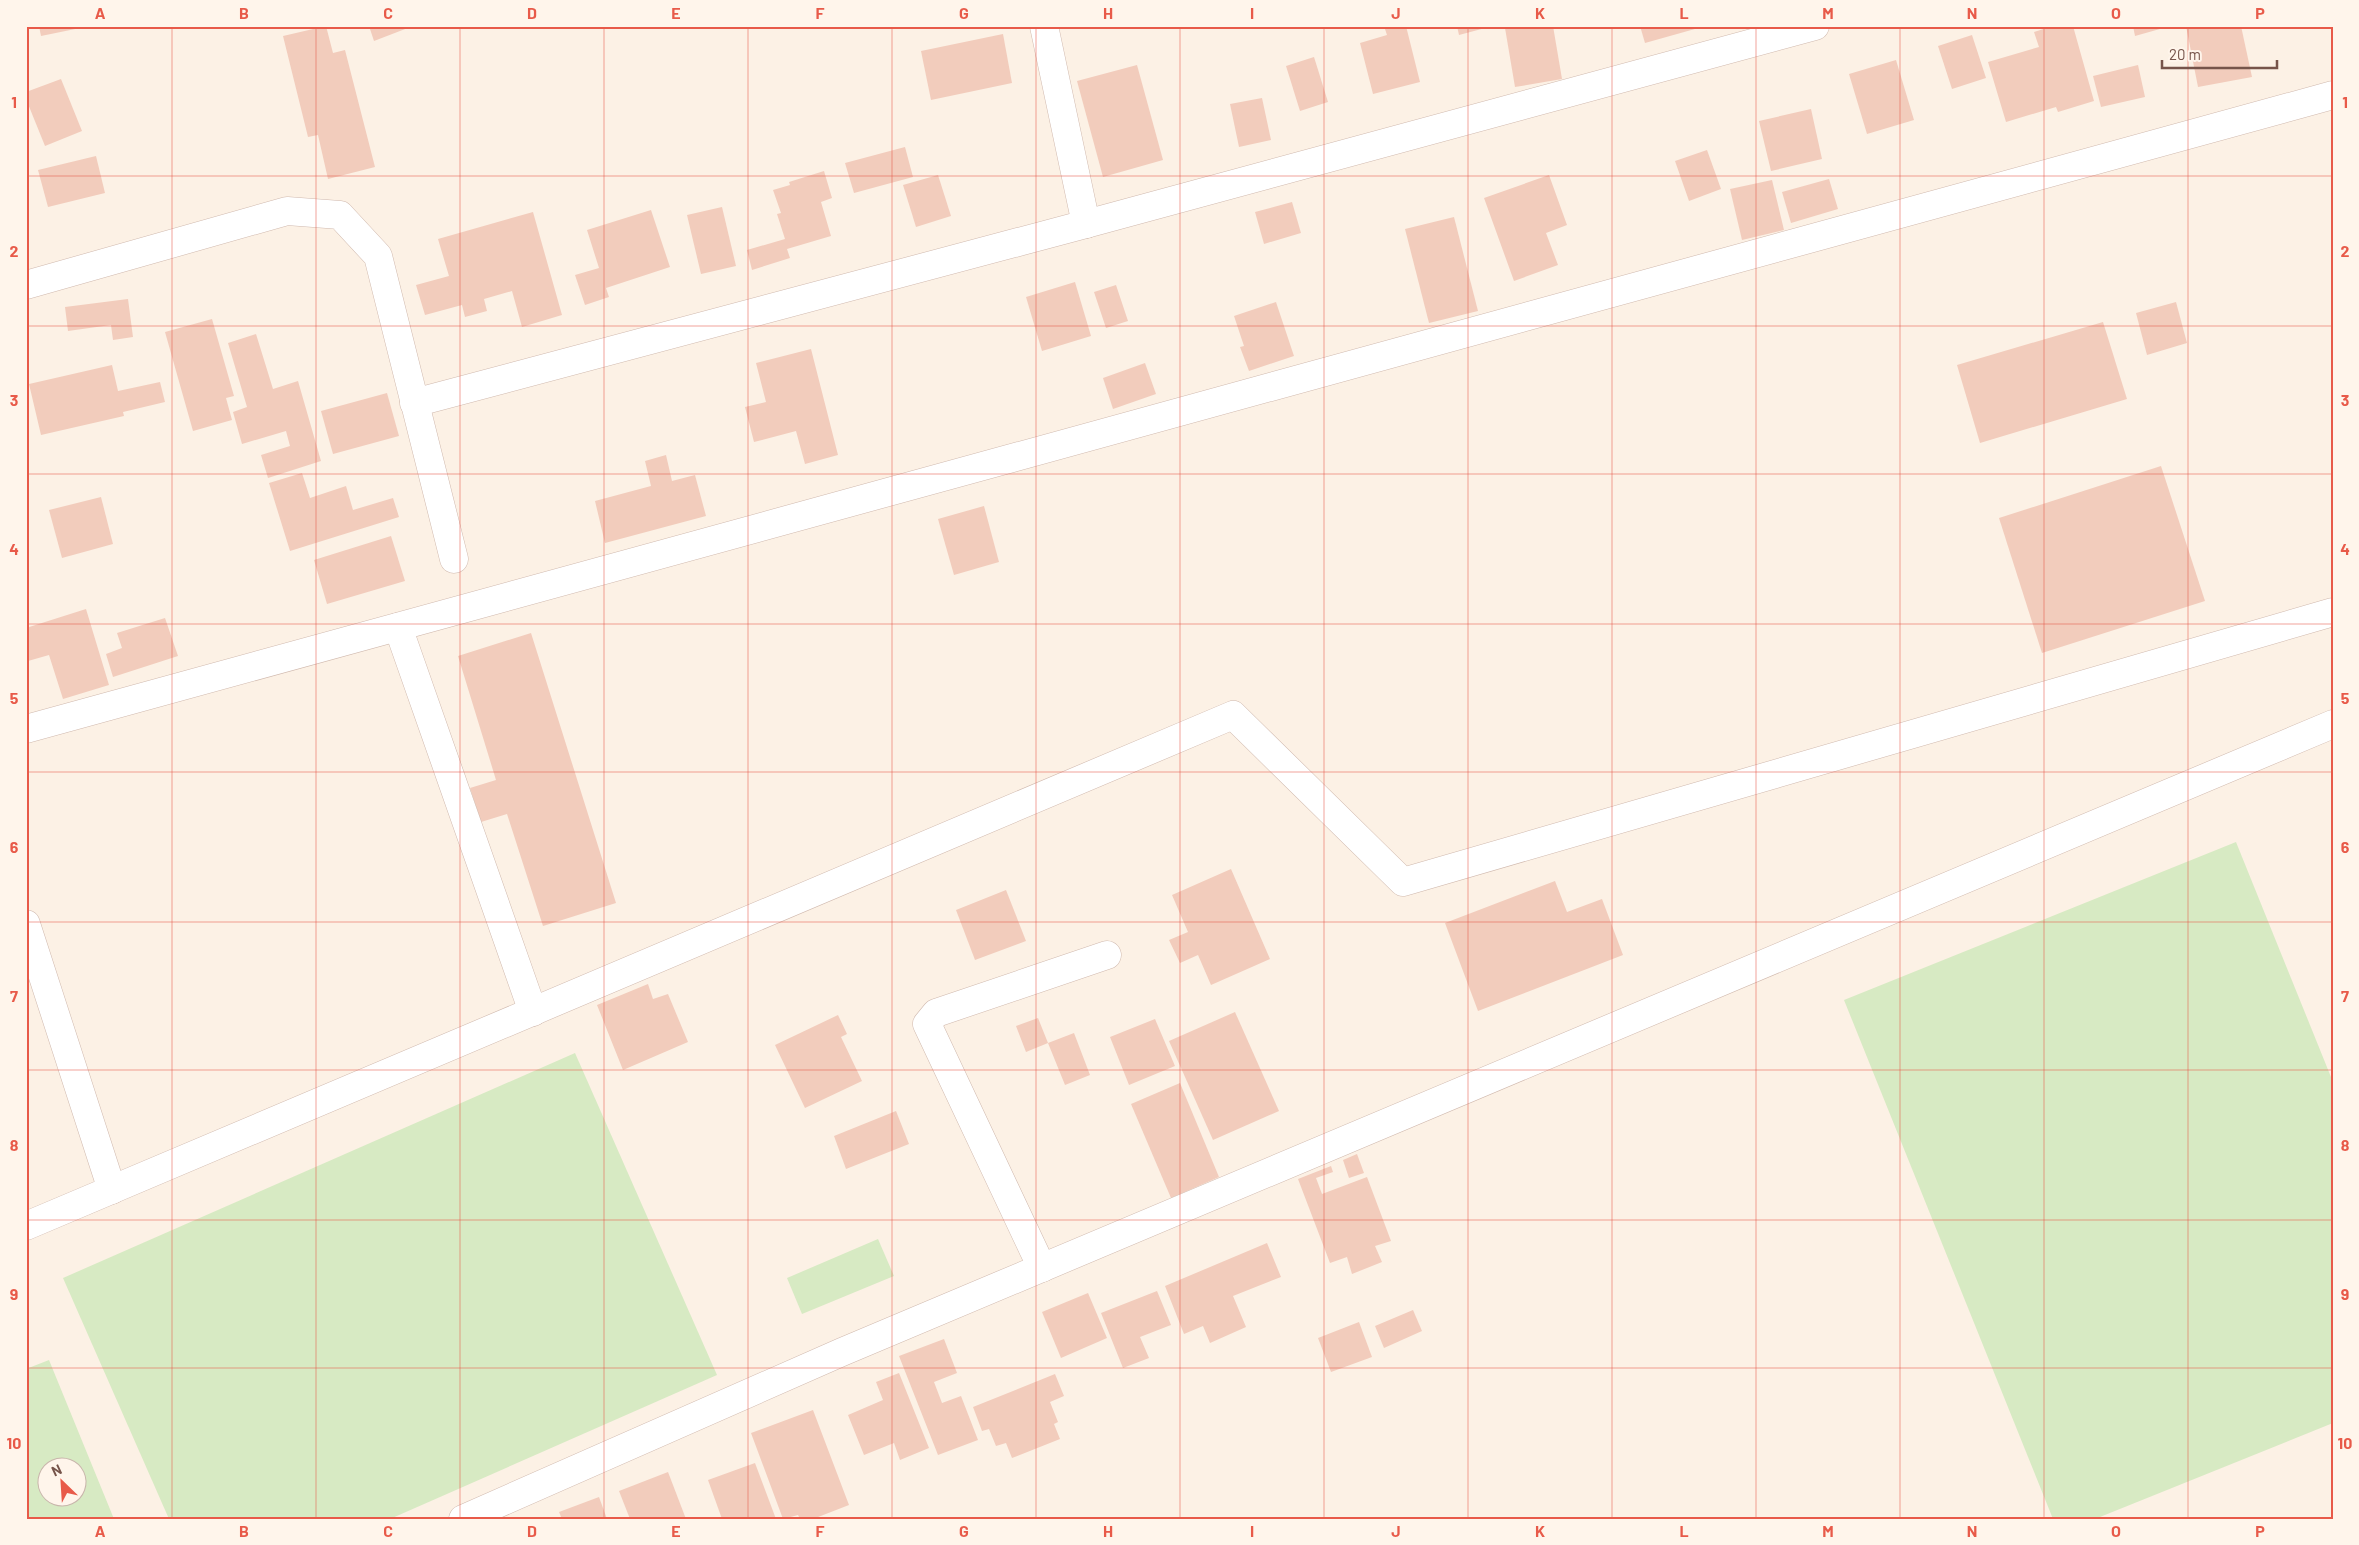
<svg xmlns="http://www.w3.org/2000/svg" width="2359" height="1545" viewBox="0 0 2359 1545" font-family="Barlow,sans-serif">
	<rect width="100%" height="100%" fill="#fcf1e5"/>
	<g fill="#d7eac3" fill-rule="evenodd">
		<path d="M 2236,842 L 2333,1082 L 2333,1423 L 2095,1519 L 2053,1519 L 1844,1000 Z"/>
		<path d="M 575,1053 L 717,1375 L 390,1519 L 169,1519 L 63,1278 Z"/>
		<path d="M 878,1239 L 894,1276 L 802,1314 L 787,1278 Z"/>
		<path d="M 49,1360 L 114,1519 L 26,1519 L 26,1369 ZM 48,1468 L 78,1468 L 78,1498 L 48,1498 Z"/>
	</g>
	<g fill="#f2ccbc">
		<path d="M 39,26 L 85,26 L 85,27 L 41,36 Z"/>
		<path d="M 326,26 L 333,53 L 345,50 L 375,167 L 328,179 L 318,135 L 308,137 L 283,36 Z"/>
		<path d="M 369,26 L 413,26 L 374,41 Z"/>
		<path d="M 1384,26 L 1406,26 L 1420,82 L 1373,94 L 1360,43 L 1387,35 Z"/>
		<path d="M 1457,26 L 1489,26 L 1489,27 L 1459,35 Z"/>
		<path d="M 1515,26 L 1553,26 L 1562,79 L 1515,87 L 1505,28 Z"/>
		<path d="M 1640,26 L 1702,26 L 1702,27 L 1645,43 Z"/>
		<path d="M 2053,26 L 2073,26 L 2094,101 L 2058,112 L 2056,107 L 2006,122 L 1988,62 L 2039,47 L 2034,32 Z"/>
		<path d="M 2133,26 L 2167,26 L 2167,27 L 2135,36 Z"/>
		<path d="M 2186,26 L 2241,26 L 2252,77 L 2198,87 Z"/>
		<path d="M 1003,34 L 1012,83 L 931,100 L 921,51 Z"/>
		<path d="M 1972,35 L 1986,78 L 1952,89 L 1938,46 Z"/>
		<path d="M 1314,57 L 1328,102 L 1300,111 L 1286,66 Z"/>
		<path d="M 1896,60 L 1914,120 L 1867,134 L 1849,74 Z"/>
		<path d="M 1137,65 L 1163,160 L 1103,177 L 1077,81 Z"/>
		<path d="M 2138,65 L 2145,97 L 2101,107 L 2093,76 Z"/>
		<path d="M 61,79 L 82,131 L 45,146 L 26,99 L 26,92 Z"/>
		<path d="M 1262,98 L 1271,140 L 1239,147 L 1230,104 Z"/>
		<path d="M 1811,109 L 1822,159 L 1771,171 L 1759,121 Z"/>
		<path d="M 905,147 L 913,177 L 854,193 L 845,163 Z"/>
		<path d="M 1707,150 L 1721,189 L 1689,201 L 1675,161 Z"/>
		<path d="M 96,156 L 105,193 L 48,207 L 38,170 Z"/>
		<path d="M 824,171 L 832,198 L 821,202 L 831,236 L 787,249 L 790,258 L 752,270 L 747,250 L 785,239 L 777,214 L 781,213 L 773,190 L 790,185 L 789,182 Z"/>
		<path d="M 938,175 L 951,216 L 916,227 L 903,185 Z"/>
		<path d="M 1549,175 L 1567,225 L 1546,233 L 1558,265 L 1514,281 L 1484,198 Z"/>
		<path d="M 1829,179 L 1838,209 L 1791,223 L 1782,192 Z"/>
		<path d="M 1772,180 L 1784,230 L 1742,240 L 1730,189 Z"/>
		<path d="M 1292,202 L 1301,233 L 1264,244 L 1255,212 Z"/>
		<path d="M 722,207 L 736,266 L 701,274 L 687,215 Z"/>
		<path d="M 651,210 L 670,267 L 606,288 L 609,297 L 585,305 L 575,275 L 599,268 L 587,230 Z"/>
		<path d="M 533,212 L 562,315 L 522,327 L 512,291 L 484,299 L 487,311 L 465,317 L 462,305 L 425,315 L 416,285 L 449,276 L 438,239 Z"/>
		<path d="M 1454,217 L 1478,311 L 1429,323 L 1405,229 Z"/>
		<path d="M 1075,282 L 1091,336 L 1042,351 L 1026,297 Z"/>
		<path d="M 1116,285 L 1128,321 L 1106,328 L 1094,292 Z"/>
		<path d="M 128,299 L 133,337 L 113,340 L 111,325 L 68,331 L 65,307 Z"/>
		<path d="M 1276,302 L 1294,356 L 1249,371 L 1240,347 L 1244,346 L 1234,316 Z"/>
		<path d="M 2176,302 L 2187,343 L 2147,355 L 2136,313 Z"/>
		<path d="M 212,319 L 234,396 L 226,398 L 232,420 L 193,431 L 165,332 Z"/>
		<path d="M 2103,322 L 2127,399 L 1980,443 L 1957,365 Z"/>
		<path d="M 256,334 L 273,389 L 298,381 L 321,461 L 268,478 L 261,455 L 290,446 L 286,431 L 242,444 L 233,412 L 247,407 L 228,343 Z"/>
		<path d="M 811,349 L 838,455 L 805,464 L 796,431 L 754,442 L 745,407 L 766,402 L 756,363 Z"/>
		<path d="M 1145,363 L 1156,394 L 1113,409 L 1103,378 Z"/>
		<path d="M 112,365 L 118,391 L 160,382 L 165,402 L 123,412 L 124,416 L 41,435 L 29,384 Z"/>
		<path d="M 387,393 L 399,436 L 333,454 L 321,411 Z"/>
		<path d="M 666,455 L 672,481 L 695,475 L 706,516 L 605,543 L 595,501 L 651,486 L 645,461 Z"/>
		<path d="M 2161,466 L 2205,601 L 2042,653 L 1999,518 Z"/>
		<path d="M 302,473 L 310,498 L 346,486 L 353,510 L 393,498 L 399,517 L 290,551 L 269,483 Z"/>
		<path d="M 101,497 L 113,544 L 62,558 L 49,510 Z"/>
		<path d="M 984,506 L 999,562 L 954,575 L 938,519 Z"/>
		<path d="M 391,536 L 405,581 L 327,604 L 314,560 Z"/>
		<path d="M 86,609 L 109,685 L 63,699 L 49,655 L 28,661 L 26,628 Z"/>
		<path d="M 165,618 L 178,656 L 113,677 L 106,654 L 122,648 L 117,633 Z"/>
		<path d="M 531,633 L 616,903 L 543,926 L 507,814 L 481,822 L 470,788 L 496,780 L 458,656 Z"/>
		<path d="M 1231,869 L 1270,959 L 1211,985 L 1198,955 L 1180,963 L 1169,940 L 1188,932 L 1172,895 Z"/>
		<path d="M 1555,881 L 1567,912 L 1602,899 L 1623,955 L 1478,1011 L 1445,923 Z"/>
		<path d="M 1006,890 L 1026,941 L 975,960 L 956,910 Z"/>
		<path d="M 648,984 L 653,999 L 668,994 L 688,1042 L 623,1070 L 597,1005 Z"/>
		<path d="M 1235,1012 L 1279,1111 L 1213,1140 L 1169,1041 Z"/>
		<path d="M 838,1015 L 847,1034 L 841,1037 L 862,1081 L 805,1108 L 775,1045 Z"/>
		<path d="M 1038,1018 L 1048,1043 L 1074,1033 L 1090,1075 L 1065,1085 L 1048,1043 L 1026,1052 L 1016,1026 Z"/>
		<path d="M 1155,1019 L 1175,1066 L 1129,1085 L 1110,1037 Z"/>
		<path d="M 1180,1083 L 1219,1177 L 1171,1198 L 1131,1104 Z"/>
		<path d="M 896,1111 L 909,1144 L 846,1169 L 834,1136 Z"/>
		<path d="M 1357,1154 L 1364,1173 L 1349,1178 L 1343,1160 Z"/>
		<path d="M 1331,1166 L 1333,1172 L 1316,1178 L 1322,1194 L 1367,1177 L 1391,1241 L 1375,1246 L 1382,1262 L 1352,1274 L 1347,1257 L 1330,1263 L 1298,1179 Z"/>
		<path d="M 1267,1243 L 1281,1277 L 1233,1296 L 1246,1327 L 1210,1343 L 1203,1326 L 1184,1334 L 1165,1286 Z"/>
		<path d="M 1157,1291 L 1171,1325 L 1140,1337 L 1149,1358 L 1123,1368 L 1101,1313 Z"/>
		<path d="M 1088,1293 L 1107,1338 L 1061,1358 L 1042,1312 Z"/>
		<path d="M 1413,1310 L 1422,1331 L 1384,1348 L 1375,1326 Z"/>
		<path d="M 1359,1322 L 1372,1357 L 1331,1372 L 1318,1338 Z"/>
		<path d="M 944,1339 L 957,1373 L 934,1382 L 942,1403 L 961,1396 L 978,1440 L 938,1455 L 899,1356 Z"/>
		<path d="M 899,1373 L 929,1448 L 900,1460 L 894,1443 L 864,1455 L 848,1415 L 883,1400 L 876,1382 Z"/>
		<path d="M 1055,1374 L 1064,1396 L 1050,1402 L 1058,1422 L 1054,1424 L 1060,1439 L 1012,1458 L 1006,1443 L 996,1446 L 989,1429 L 982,1431 L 973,1407 Z"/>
		<path d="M 813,1410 L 849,1505 L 813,1519 L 800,1519 L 798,1515 L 783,1519 L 751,1433 Z"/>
		<path d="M 755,1463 L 776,1519 L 722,1519 L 708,1480 Z"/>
		<path d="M 668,1472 L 686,1519 L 630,1519 L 619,1491 Z"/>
		<path d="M 599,1497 L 607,1519 L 562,1519 L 559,1512 Z"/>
	</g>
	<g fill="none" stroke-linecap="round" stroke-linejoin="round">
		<g stroke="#d0b9ae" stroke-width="29">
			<g id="minor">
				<path d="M 1044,26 L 1086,224"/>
				<path d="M 26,285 L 287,211 L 340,215 L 378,256 L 454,559"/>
				<path d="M 414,403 L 1086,224 L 1815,26"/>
				<path d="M 398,627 L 533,1012"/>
				<path d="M 26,729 L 2333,95"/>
				<path d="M 26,924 L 112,1190"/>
				<path d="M 26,1226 L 1233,715 L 1403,882 L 2333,612"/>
				<path d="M 1042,1268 L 927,1024 L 936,1013 L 1107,955"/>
				<path d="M 463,1519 L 842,1352 L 2333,724"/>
			</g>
		</g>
		<use href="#minor" stroke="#fff" stroke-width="28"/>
	</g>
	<path fill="none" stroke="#e85a49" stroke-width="1" stroke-opacity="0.55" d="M 172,26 L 172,1519M 316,26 L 316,1519M 460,26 L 460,1519M 604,26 L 604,1519M 748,26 L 748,1519M 892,26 L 892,1519M 1036,26 L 1036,1519M 1180,26 L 1180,1519M 1324,26 L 1324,1519M 1468,26 L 1468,1519M 1612,26 L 1612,1519M 1756,26 L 1756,1519M 1900,26 L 1900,1519M 2044,26 L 2044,1519M 2188,26 L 2188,1519M 26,176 L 2333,176M 26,326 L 2333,326M 26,474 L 2333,474M 26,624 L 2333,624M 26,772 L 2333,772M 26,922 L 2333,922M 26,1070 L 2333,1070M 26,1220 L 2333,1220M 26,1368 L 2333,1368"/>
	<rect width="2359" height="1545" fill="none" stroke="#fff5eb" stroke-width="55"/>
	<g transform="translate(62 1482) rotate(335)"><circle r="24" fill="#fff5eb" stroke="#c8b5ab"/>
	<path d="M0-4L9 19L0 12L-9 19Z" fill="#e85a49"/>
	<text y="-8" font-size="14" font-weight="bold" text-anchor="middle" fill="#76544a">N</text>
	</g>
	<path d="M2162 60v8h115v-8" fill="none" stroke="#76544a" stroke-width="2.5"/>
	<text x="2169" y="60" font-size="15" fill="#76544a" stroke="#fff5eb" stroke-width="4" paint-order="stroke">20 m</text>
	<rect x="28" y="28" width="2304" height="1490" fill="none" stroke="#e85a49" stroke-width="2"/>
	<g font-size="16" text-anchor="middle" font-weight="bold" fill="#e85a49">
		<text x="100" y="19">A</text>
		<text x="244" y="19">B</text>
		<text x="388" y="19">C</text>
		<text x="532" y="19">D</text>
		<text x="676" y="19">E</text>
		<text x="820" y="19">F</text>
		<text x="964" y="19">G</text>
		<text x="1108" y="19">H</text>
		<text x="1252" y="19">I</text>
		<text x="1396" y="19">J</text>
		<text x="1540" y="19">K</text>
		<text x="1684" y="19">L</text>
		<text x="1828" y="19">M</text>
		<text x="1972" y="19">N</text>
		<text x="2116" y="19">O</text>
		<text x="2260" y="19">P</text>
		<text x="14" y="108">1</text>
		<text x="2345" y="108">1</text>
		<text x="14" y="257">2</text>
		<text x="2345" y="257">2</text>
		<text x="14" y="406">3</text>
		<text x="2345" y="406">3</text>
		<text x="14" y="555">4</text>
		<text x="2345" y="555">4</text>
		<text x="14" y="704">5</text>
		<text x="2345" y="704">5</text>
		<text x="14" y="853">6</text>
		<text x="2345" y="853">6</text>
		<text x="14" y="1002">7</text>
		<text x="2345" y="1002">7</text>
		<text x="14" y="1151">8</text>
		<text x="2345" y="1151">8</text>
		<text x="14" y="1300">9</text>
		<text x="2345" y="1300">9</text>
		<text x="14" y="1449">10</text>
		<text x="2345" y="1449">10</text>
		<text x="100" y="1537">A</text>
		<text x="244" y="1537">B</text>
		<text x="388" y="1537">C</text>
		<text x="532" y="1537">D</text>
		<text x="676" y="1537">E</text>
		<text x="820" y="1537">F</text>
		<text x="964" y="1537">G</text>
		<text x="1108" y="1537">H</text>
		<text x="1252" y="1537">I</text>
		<text x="1396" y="1537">J</text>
		<text x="1540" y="1537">K</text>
		<text x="1684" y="1537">L</text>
		<text x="1828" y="1537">M</text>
		<text x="1972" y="1537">N</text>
		<text x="2116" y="1537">O</text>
		<text x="2260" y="1537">P</text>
	</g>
</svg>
